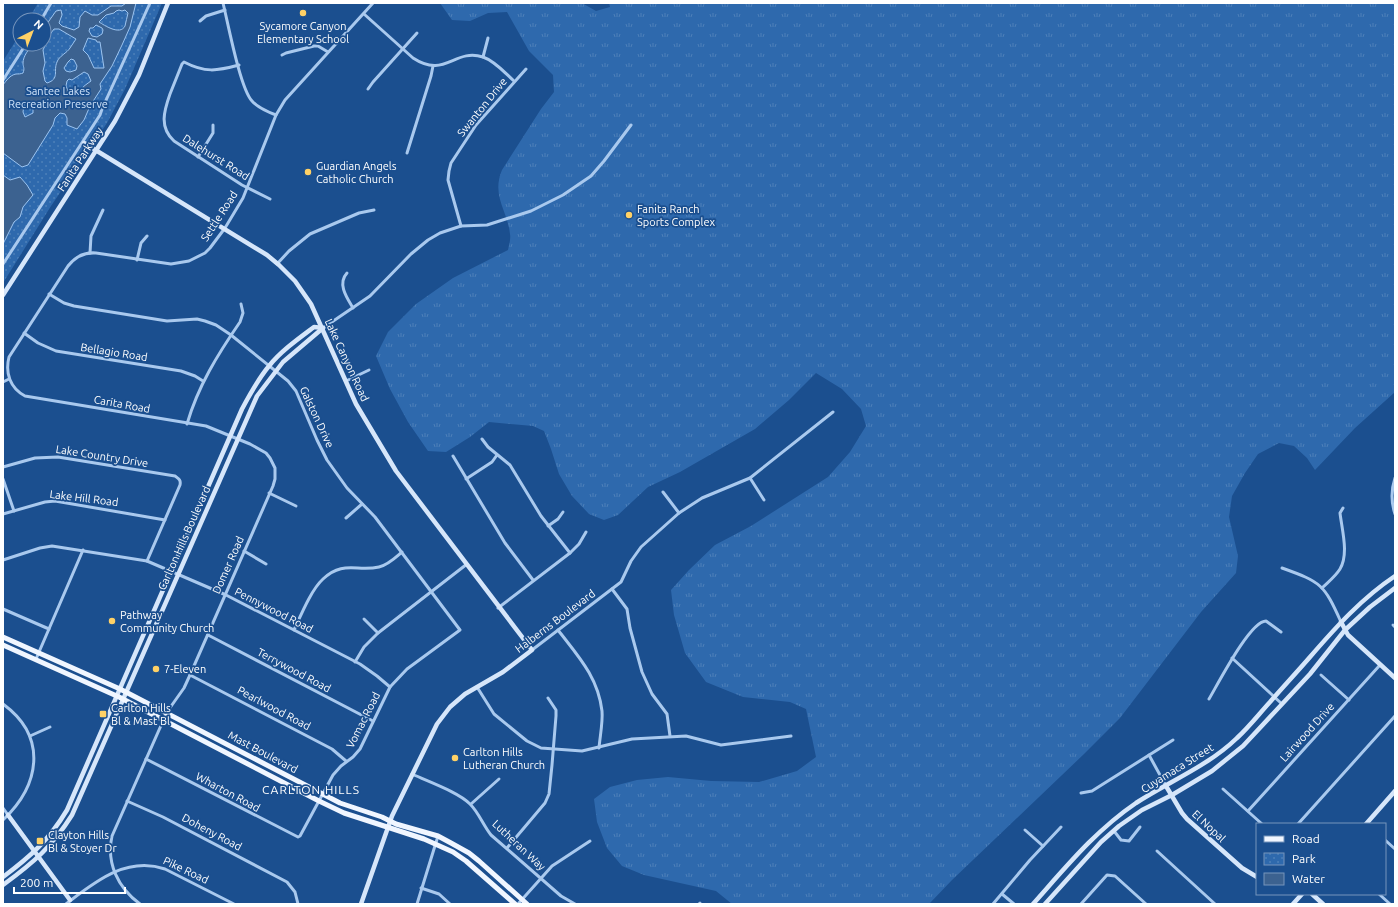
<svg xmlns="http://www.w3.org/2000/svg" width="1398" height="907" viewBox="0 0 1398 907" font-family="Ubuntu,sans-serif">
	<defs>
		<pattern id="grass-tufts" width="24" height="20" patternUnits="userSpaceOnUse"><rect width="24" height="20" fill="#2e69ad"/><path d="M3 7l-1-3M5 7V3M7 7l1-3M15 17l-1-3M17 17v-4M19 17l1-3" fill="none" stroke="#4d80b9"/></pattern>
		<pattern id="park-dots" width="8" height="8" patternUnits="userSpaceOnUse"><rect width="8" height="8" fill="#2e69ad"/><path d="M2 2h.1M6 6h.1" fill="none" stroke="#4d80b9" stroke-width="1.8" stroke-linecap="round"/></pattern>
	</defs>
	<rect width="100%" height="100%" fill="#1b4f8f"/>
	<path fill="url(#grass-tufts)" d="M 440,3 L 582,3 L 596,11 L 610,7 L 609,3 L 1395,3 L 1395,392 L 1355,428 L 1315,470 L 1307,458 L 1294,446 L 1279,443 L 1258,454 L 1245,473 L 1232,496 L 1229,517 L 1238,556 L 1236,573 L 1201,612 L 1120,718 L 1084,754 L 952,880 L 929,904 L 732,904 L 716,891 L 644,875 L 622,866 L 607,848 L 597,822 L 594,799 L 610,787 L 637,780 L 668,777 L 711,781 L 759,782 L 797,771 L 816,757 L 806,709 L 790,702 L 743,697 L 706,682 L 685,653 L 674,615 L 671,590 L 689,570 L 715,545 L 751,526 L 828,477 L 850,452 L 866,426 L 861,409 L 842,389 L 816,373 L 789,400 L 755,429 L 680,472 L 648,487 L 618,515 L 604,520 L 589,514 L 572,496 L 559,474 L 551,449 L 544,431 L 533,426 L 489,422 L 470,437 L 446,452 L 428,451 L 408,422 L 390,389 L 376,356 L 388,332 L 416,304 L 453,278 L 508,250 C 509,245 511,239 510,234 C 508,211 491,196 502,170 L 541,109 L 554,92 L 553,75 L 529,51 L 507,12 L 488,13 L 470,21 L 452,20 Z"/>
	<path fill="url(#park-dots)" d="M 38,3 L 162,3 L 125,89 L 107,123 L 51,206 L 3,283 L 3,61 L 20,34 L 20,44 L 44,44 L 44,20 L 28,20 Z"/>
	<g fill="#3c6290" stroke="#9cc4f0" fill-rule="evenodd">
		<path d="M 126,3 L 136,3 L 130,27 L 122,45 L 112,66 L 100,84 L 101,89 L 90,106 L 84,120 L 77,129 L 67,125 L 67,118 L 65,114 L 60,113 L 55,118 L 53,125 L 28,165 L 22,167 L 3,153 L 3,85 C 6,81 10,75 16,74 C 18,74 21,74 23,73 C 25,68 23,67 23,63 C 23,56 29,49 33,44 L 44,44 L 44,28 L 56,11 L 61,10 L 62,15 L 59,23 L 62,26 L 74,30 L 79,27 L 80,17 L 85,11 L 92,15 L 98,15 L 111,6 L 122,6 ZM 119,10 L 122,11 L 125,10 L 128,13 C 127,17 126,22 125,26 C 120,36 104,25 99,22 L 106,15 L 114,13 L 116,11 ZM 96,25 L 102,28 L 103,30 L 102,34 L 97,37 L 92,36 L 89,31 L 90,28 L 93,28 ZM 54,29 L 59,29 L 76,39 C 74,42 72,45 70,48 C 67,53 59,56 57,62 C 53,71 60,79 47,83 L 45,81 L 43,71 L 45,63 L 43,50 L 51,33 ZM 88,38 L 96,40 L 97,42 L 100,42 L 104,68 L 94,68 L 88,55 L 83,50 ZM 71,59 L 74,60 L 77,66 L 76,70 L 70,72 L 66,71 L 64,68 L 68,62 ZM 84,72 L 88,74 L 91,81 C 87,84 83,86 80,91 L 77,91 L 74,88 L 72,94 L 69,93 L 66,86 L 67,81 L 69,79 L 72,80 ZM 29,102 L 33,106 L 33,113 L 25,117 L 23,112 L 24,105 Z"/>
		<path d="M 3,175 L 10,180 L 20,177 L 27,185 L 33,195 L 23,207 L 20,217 L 14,222 L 3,244 Z"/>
	</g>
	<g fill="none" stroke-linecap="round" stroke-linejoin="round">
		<g stroke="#a9c9ee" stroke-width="3">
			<path d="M 223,3 C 228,23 240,88 252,101 C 258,108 268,112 276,115"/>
			<path d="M 364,14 L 413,58 C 445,79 454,48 483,57 C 495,61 505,73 514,81"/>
			<path d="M 41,20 L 51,3"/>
			<path d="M 200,21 L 206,16 L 225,10"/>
			<path d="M 282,55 L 286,53 L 314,46 L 318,46 L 328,52"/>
			<path d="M 483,57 L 488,38"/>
			<path d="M 239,65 C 217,71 205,73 184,62 L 182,64 C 178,74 174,84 170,94 C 164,111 159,127 174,141 L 242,185 L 270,199"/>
			<path d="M 3,80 L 26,44"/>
			<path d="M 368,89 L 373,82 L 417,33"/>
			<path d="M 407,153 L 431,76 L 433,66"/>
			<path d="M 198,157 L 213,133 L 213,125"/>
			<path d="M 461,226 L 448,180 L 449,171 L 451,163 L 476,125 L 526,69"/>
			<path d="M 90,253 L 91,236 L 103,210"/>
			<path d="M 137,260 L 141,243 L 147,236"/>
			<path d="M 3,264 L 100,115 L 102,109 L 150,3"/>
			<path d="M 277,264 L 289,251 L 310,234 L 359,213 L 374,210"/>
			<path d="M 347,273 C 337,284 347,298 353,308"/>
			<path d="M 49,294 L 64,303 L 74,306 L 167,321 L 197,319 L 205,321 L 216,325 L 231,335 L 288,381 L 296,391 L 317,440 L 327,460 L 347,488 L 375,517 L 460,630 L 407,669 L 390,687 L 360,749 L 353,757 L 341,766 L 333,775 L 300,836 L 298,837 L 146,759"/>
			<path d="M 323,328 L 370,296 L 411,254 L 428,240 L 440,233 L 461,226 L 487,225 L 531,211 L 563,195 L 591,176 L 604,161 L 631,125"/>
			<path d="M 24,333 L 38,343 L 56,351 L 181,371 L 195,376 L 203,381"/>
			<path d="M 346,381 L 369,370"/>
			<path d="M 3,382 L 9,379"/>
			<path d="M 187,424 C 198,386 218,354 240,322 L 243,313 L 241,304"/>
			<path d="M 482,439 L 488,447 L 510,465 L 541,516 L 570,553"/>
			<path d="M 453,456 L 505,543 L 533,580"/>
			<path d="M 3,467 L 35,458 L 58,457 L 175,476 C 179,479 181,480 180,485 L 147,561"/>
			<path d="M 750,478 L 764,500"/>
			<path d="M 1395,478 C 1391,490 1391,502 1395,514"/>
			<path d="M 3,479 L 14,511"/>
			<path d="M 466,479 L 492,462 L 497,455"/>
			<path d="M 663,492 L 679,513"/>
			<path d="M 269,493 L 296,506"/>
			<path d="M 3,514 L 45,502 L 55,501 L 165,520"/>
			<path d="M 346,518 L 362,504"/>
			<path d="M 548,526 L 558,519 L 563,512"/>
			<path d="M 244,551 L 266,564"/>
			<path d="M 3,560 L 40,548 L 52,546 L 147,561 L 226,595 L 360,664 L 377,676 L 390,687"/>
			<path d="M 1282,568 C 1321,582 1324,584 1341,622"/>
			<path d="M 1322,588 C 1328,582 1335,577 1340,569 C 1349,554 1342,530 1340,513 L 1343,508"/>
			<path d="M 612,589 L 627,609 L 630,628 L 642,672 L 652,694 L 667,714 L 670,736"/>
			<path d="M 498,608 L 570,553 L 579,544 L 586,532"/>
			<path d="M 3,609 L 49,629"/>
			<path d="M 364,619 L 378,633"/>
			<path d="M 1393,625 L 1395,627"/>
			<path d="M 294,630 C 301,615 311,590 323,579 C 343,560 357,572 379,567 C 388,565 395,558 402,552"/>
			<path d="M 558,630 C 578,656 598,677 602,711 C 603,722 600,736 599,748"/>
			<path d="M 208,635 L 373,721"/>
			<path d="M 532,650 L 621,582 L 631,561 L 641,547 L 679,513 L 702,498 L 750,478 L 833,412"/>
			<path d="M 1232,658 L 1282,704"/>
			<path d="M 36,659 L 83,550"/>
			<path d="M 355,662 L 364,647 L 378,633 L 467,564"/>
			<path d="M 190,675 L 332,749 L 346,761"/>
			<path d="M 1321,675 L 1349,700"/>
			<path d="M 477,687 L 494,714 L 527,741 L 541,748 L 582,751 L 632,739 L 686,736 L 721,745 L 791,736"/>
			<path d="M 1209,699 C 1218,684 1250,621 1266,621 L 1281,632"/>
			<path d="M 3,704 C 48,737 40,785 3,820"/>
			<path d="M 30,736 L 50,727"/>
			<path d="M 1149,755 L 1166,786"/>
			<path d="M 412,774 C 429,782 458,792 470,804 C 479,813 483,825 491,835 L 561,896 L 575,904"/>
			<path d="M 1223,789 L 1262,824"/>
			<path d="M 1081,793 L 1092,791 L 1173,740"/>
			<path d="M 127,801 L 163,817 L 287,882 L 295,892 L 298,904"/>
			<path d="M 471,804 L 499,779"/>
			<path d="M 3,808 L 8,815"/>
			<path d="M 1248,811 L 1380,665"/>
			<path d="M 1298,824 L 1395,716"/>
			<path d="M 1025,830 L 1043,846"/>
			<path d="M 1114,831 L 1121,840 L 1129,841 L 1140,827"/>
			<path d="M 1385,840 L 1395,849"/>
			<path d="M 507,848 L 545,803 L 549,794 L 552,765 L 556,716 L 556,710 L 548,698"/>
			<path d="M 1157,851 L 1215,904"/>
			<path d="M 421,888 L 439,894 L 450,904"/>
			<path d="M 1002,894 L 1014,904"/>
			<path d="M 1379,894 L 1390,904"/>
			<path d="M 66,904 C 95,882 126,856 165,869 L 234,904"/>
			<path d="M 140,904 C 118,888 106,863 112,836 L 167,712 L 184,688 L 190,675 L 273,486 L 275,479 L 275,468 L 270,458 L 266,453 L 250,444 L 206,426 L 25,396 C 10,388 5,373 9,357 L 68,266 C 75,257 84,252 96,253 L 171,264 L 189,261 L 205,253 L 210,248 L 225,228 L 243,198 L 276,115 L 285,100 L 373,3"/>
			<path d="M 417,904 L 438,836"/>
			<path d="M 518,904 L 552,866 L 590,841"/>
			<path d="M 699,904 L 700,903"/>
			<path d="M 993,904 L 1030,860 L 1061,827"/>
			<path d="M 1081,904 L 1107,875 L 1115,876 L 1146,904"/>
		</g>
		<g stroke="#d6e6fa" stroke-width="4.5">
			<path d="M 84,143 L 267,255 L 279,265 L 295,281 L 311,304 L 356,404 L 396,471 L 532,650 L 503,672 L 465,694 L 450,707 L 437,724 L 392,816 L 361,904"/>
			<path d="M 3,295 L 115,121 L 139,75 L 168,3"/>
			<path d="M 1341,622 L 1348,635 L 1395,678"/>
			<path d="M 1166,786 L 1182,813 L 1187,819 L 1242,868 L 1257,877"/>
			<path d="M 8,815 L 70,900"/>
			<path d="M 1366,824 L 1395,791"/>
			<path d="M 3,877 C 31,856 49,840 67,810 L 242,409 C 250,394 258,379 269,366 C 281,351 298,339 314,327 L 323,328"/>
			<path d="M 3,885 C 33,863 52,847 72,815 L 257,396 L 283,362 L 323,328"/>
			<path d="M 1312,894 L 1323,904"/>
			<path d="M 1033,904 C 1066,867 1095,831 1136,803 C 1170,781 1208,766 1237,738 C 1249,727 1259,714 1270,702 C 1283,687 1297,672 1310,657 C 1336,627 1362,598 1395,576"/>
			<path d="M 1045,904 L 1101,842 L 1119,826 L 1142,810 L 1172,795 L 1212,771 L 1243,746 L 1310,674 L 1345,630 L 1370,607 L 1395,588"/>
			<path d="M 1293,904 L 1302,894"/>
		</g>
		<g stroke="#f0f6ff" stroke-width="5">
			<path d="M 3,637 L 120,689 L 340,803 L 382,817 L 396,824 L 438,836 L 451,843 L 469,853 L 479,861 L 527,904"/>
			<path d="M 3,645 L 119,697 L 319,801 L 344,813 L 424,839 L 453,852 L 466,861 L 515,904"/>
		</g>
	</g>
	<g fill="#ffd166" stroke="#1b4f8f" stroke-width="1.5">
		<circle cx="303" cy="13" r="4"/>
		<circle cx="308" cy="172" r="4"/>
		<circle cx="629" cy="215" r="4"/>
		<circle cx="112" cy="621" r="4"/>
		<circle cx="156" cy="669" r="4"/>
		<rect x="99" y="710" width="8" height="8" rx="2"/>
		<circle cx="455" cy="758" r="4"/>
		<rect x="36" y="837" width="8" height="8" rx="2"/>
	</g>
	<g text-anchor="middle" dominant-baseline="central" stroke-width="3.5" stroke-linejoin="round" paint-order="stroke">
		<g font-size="11" fill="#fff" stroke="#1b4f8f" text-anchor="start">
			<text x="303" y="26" text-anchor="middle">Sycamore Canyon<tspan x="303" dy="13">Elementary School</tspan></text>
			<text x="316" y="166">Guardian Angels<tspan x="316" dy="13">Catholic Church</tspan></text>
			<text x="637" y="209">Fanita Ranch<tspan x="637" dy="13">Sports Complex</tspan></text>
			<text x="120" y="615">Pathway<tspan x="120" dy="13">Community Church</tspan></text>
			<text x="164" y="669">7-Eleven</text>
			<text x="111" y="708">Carlton Hills<tspan x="111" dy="13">Bl &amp; Mast Bl</tspan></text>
			<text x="463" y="752">Carlton Hills<tspan x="463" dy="13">Lutheran Church</tspan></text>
			<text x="48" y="835">Clayton Hills<tspan x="48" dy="13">Bl &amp; Stoyer Dr</tspan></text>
		</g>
		<g font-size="11" fill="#cfe3fa" stroke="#1b4f8f">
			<text x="58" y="91">Santee Lakes<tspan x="58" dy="13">Recreation Preserve</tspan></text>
		</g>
		<g font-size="11" fill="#fff" stroke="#1b4f8f">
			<text transform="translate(482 107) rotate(-51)">Swanton Drive</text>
			<text transform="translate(216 157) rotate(32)">Dalehurst Road</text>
			<text transform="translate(80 159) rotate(-57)">Fanita Parkway</text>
			<text transform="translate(219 216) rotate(-57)">Settle Road</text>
			<text transform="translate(114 352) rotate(9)">Bellagio Road</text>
			<text transform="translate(347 360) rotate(65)">Lake Canyon Road</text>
			<text transform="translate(122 404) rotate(10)">Carita Road</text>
			<text transform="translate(317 417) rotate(65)">Galston Drive</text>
			<text transform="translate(102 456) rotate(9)">Lake Country Drive</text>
			<text transform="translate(84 498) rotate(7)">Lake Hill Road</text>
			<text transform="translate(184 538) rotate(-66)">Carlton Hills Boulevard</text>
			<text transform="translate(228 565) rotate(-66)">Domer Road</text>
			<text transform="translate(274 610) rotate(27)">Pennywood Road</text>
			<text transform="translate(555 621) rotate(-37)">Halberns Boulevard</text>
			<text transform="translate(294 670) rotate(28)">Terrywood Road</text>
			<text transform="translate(274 708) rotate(28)">Pearlwood Road</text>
			<text transform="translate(363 720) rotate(-63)">Vomac Road</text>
			<text transform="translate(1307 732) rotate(-48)">Lairwood Drive</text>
			<text transform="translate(263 752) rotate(28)">Mast Boulevard</text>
			<text transform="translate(1177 768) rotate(-32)">Cuyamaca Street</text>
			<text transform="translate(228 792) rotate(28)">Wharton Road</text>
			<text transform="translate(1209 826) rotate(43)">El Nopal</text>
			<text transform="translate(212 832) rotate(28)">Doheny Road</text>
			<text transform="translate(519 845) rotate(43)">Lutheran Way</text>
			<text transform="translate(186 870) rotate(25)">Pike Road</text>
		</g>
		<g font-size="12" letter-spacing="1" fill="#fff" stroke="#1b4f8f">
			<text x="311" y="789">CARLTON HILLS</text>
		</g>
	</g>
	<rect width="1398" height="907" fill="none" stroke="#ffffff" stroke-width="8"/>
	<rect x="1256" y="823" width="130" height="72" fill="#1b4f8f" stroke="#7695bc"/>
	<rect x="1264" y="836" width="20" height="6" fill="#f0f6ff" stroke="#7695bc"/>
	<text x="1292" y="843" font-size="12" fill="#ffffff">Road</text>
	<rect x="1264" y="853" width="20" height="12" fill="url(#park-dots)" stroke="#7695bc"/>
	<text x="1292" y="863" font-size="12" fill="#ffffff">Park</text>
	<rect x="1264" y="873" width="20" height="12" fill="#3c6290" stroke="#7695bc"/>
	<text x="1292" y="883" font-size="12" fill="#ffffff">Water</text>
	<g transform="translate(32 32) rotate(42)"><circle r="19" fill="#1b4f8f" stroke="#7695bc"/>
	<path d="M0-3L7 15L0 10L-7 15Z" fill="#ffd166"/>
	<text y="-6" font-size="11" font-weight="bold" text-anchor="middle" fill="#ffffff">N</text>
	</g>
	<path d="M14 887v6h111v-6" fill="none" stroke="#ffffff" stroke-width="2"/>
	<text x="20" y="887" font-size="12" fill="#ffffff" stroke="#1b4f8f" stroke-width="3" paint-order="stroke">200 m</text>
</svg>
